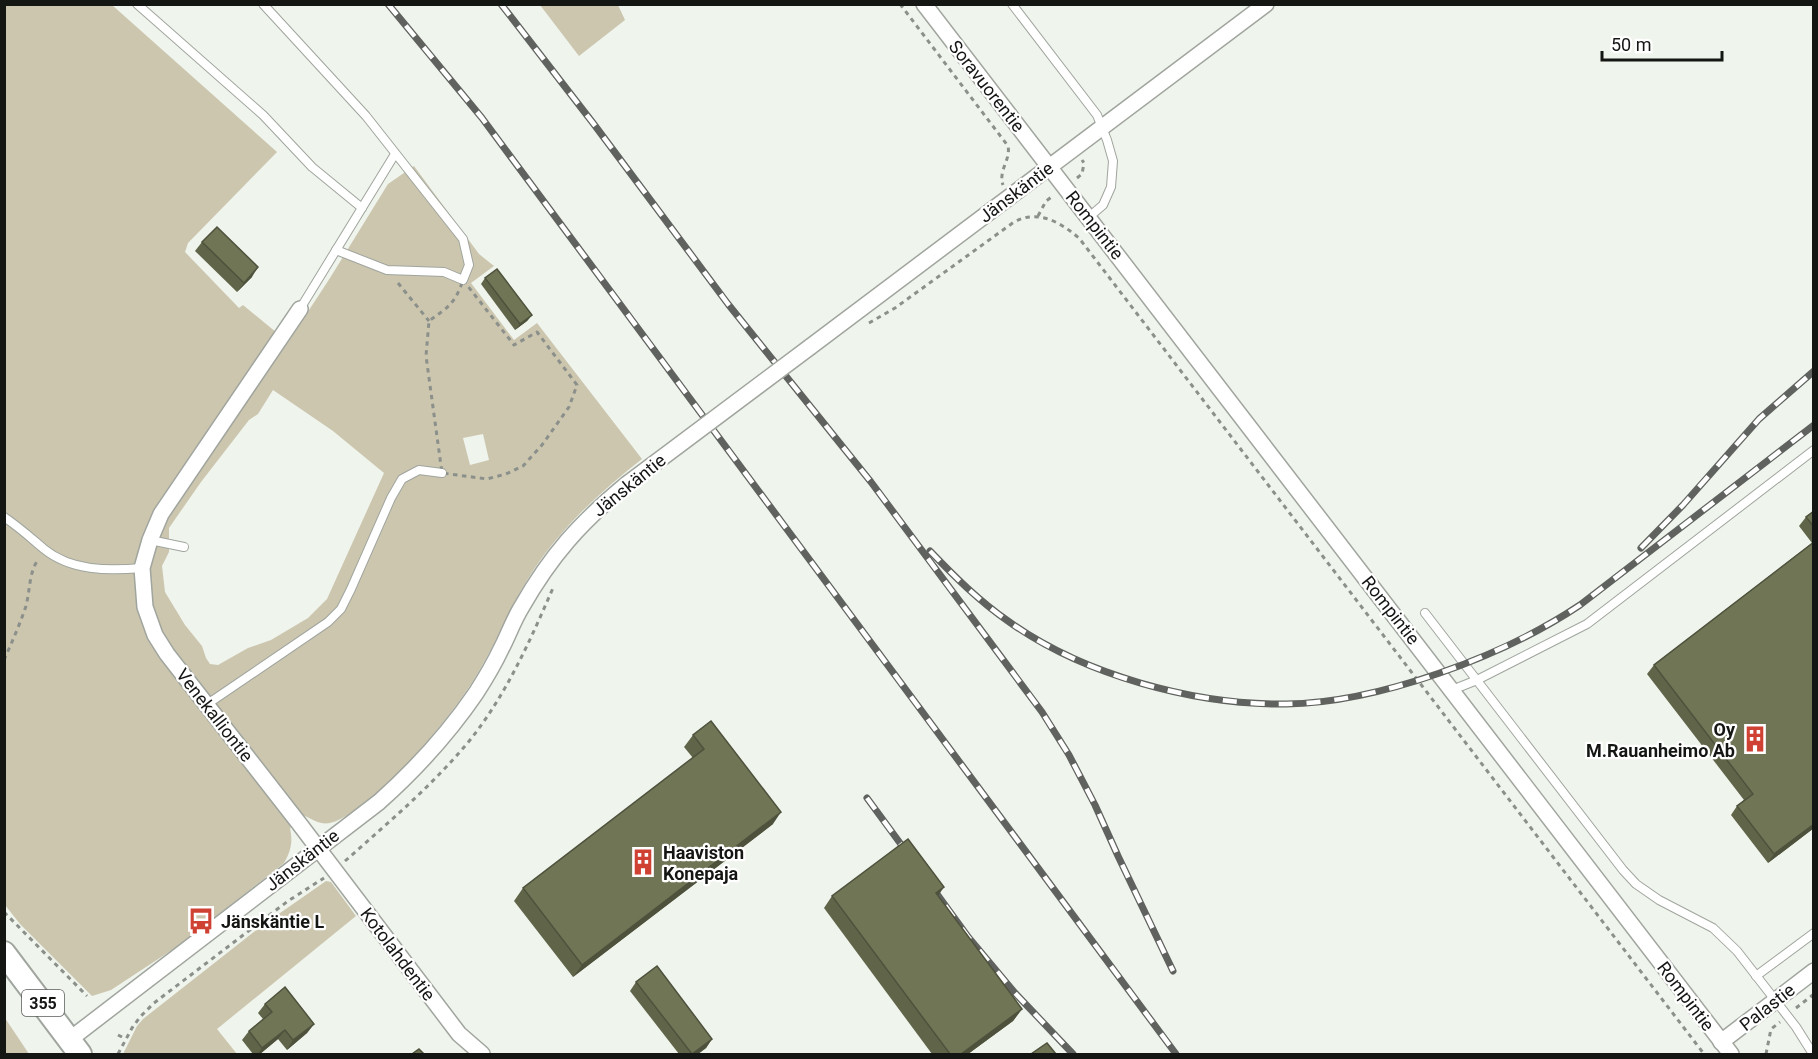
<svg xmlns="http://www.w3.org/2000/svg" width="1818" height="1059" viewBox="0 0 1818 1059" font-family="Roboto,sans-serif">
	<rect width="100%" height="100%" fill="#eff4ed"/>
	<g fill="#ccc6af" fill-rule="evenodd">
		<path d="M 4,5 L 112,5 L 277,152 L 188,243 L 185,252 L 239,308 L 243,305 L 288,342 L 330,278 L 388,184 L 414,166 L 479,254 L 494,266 L 471,283 L 514,340 L 537,323 L 642,459 C 601,491 564,525 534,569 C 510,605 495,647 471,684 C 442,727 409,766 369,799 C 358,807 344,820 330,823 C 321,825 313,820 305,816 L 290,828 C 293,842 291,851 284,863 L 178,946 L 111,990 L 92,996 L 20,924 L 5,905 ZM 273,390 L 333,431 L 384,473 L 327,599 L 308,618 L 271,640 L 248,648 L 218,665 L 210,664 L 206,658 L 202,646 L 185,625 L 165,592 L 162,566 L 169,552 L 169,528 L 201,482 L 249,420 L 258,414 ZM 483,434 L 489,460 L 470,465 L 463,438 Z"/>
		<path d="M 540,5 L 618,5 L 625,20 L 579,56 Z"/>
		<path d="M 326,881 L 331,882 L 356,916 L 217,1029 L 237,1054 L 123,1054 L 137,1026 L 143,1019 L 260,927 Z"/>
		<path d="M 5,1018 L 29,1054 L 5,1054 Z"/>
	</g>
	<g fill="none" stroke-linecap="round" stroke-linejoin="round">
		<g stroke="#a0a59e" stroke-width="10">
			<g id="lane">
				<path d="M 137,4 L 263,115 L 312,167 L 362,208"/>
				<path d="M 263,4 L 366,116 L 463,239 L 469,265 L 463,280 L 444,272 L 387,270 L 336,250"/>
				<path d="M 1012,4 L 1097,115 L 1107,140 L 1113,161 L 1111,187 L 1103,205 L 1089,217"/>
				<path d="M 300,309 L 395,154"/>
				<path d="M 4,517 C 19,527 31,538 44,549 C 71,571 108,571 142,568"/>
				<path d="M 150,540 L 184,547"/>
				<path d="M 1425,613 L 1623,870 L 1636,884 L 1659,900 L 1713,928 L 1737,951 L 1796,1027 L 1813,1054"/>
				<path d="M 1452,690 L 1477,680 L 1587,624 L 1814,450"/>
				<path d="M 206,705 L 328,622 L 341,609 L 351,589 L 391,498 L 402,479 L 419,470 L 442,473"/>
				<path d="M 1756,976 L 1814,933"/>
			</g>
		</g>
		<g stroke="#a0a59e" stroke-width="18">
			<g id="street">
				<path d="M 924,4 L 1731,1054"/>
				<path d="M 300,309 L 161,514 L 150,540 L 142,568 L 145,607 L 155,635 L 167,654 L 298,822 L 459,1034 L 482,1054"/>
				<path d="M 810,347 L 1266,4"/>
				<path d="M 69,1040 L 379,802 C 416,769 448,734 476,693 C 485,679 494,664 501,649 C 508,636 513,621 521,608 C 551,555 580,523 627,484"/>
				<path d="M 1721,1042 L 1814,971"/>
			</g>
		</g>
		<g stroke="#a0a59e" stroke-width="26">
			<path id="primary" d="M 4,953 L 80,1054"/>
		</g>
		<g stroke="#8c908b" stroke-width="3" stroke-dasharray="4.5 4.5" stroke-linecap="butt">
			<path d="M 900,4 L 1008,146 C 1011,160 998,170 1003,185"/>
			<path d="M 1077,178 L 1082,174 L 1084,163 L 1082,160"/>
			<path d="M 1038,216 L 1046,201 L 1053,196"/>
			<path d="M 463,280 L 514,345 L 537,332 L 577,385 L 569,407 L 542,445 L 523,466 L 506,474 L 487,479 L 442,473 L 426,356 L 429,321 C 448,307 455,304 463,280 Z"/>
			<path d="M 398,283 L 429,321"/>
			<path d="M 869,323 L 895,308 L 1014,222 C 1038,209 1060,222 1079,238 L 1704,1054"/>
			<path d="M 4,660 C 12,642 20,624 26,606 C 30,591 29,572 38,560"/>
			<path d="M 345,861 C 389,822 433,785 470,740 C 506,695 530,641 553,588"/>
			<path d="M 4,912 L 87,996"/>
			<path d="M 1796,1008 L 1814,994"/>
			<path d="M 118,1035 L 126,1039"/>
			<path d="M 118,1054 L 132,1028 L 140,1017 L 154,1003 L 288,901 L 324,878"/>
			<path d="M 1766,1054 L 1771,1029 L 1780,1022"/>
		</g>
		<use href="#lane" stroke="#fff" stroke-width="8"/>
		<use href="#street" stroke="#fff" stroke-width="15"/>
		<use href="#primary" stroke="#fff" stroke-width="22"/>
		<g stroke="#5f625e" stroke-width="7">
			<g id="rail">
				<path d="M 388,4 L 482,118 L 1176,1054"/>
				<path d="M 501,4 L 593,123 L 728,304 L 871,482 L 1042,712 L 1069,755 L 1095,805 L 1118,856 L 1173,971"/>
				<path d="M 1641,548 L 1683,505 L 1759,419 L 1814,371"/>
				<path d="M 930,551 C 954,576 979,601 1008,621 C 1083,675 1194,705 1286,704 C 1378,703 1504,656 1580,605 L 1814,425"/>
				<path d="M 867,798 L 911,858"/>
				<path d="M 929,883 L 969,938 L 1015,993 L 1073,1054"/>
			</g>
		</g>
		<use href="#rail" stroke="#fff" stroke-width="4.5" stroke-dasharray="14" stroke-linecap="butt"/>
		<g stroke="#a0a59e" stroke-width="18" stroke-linecap="butt">
			<path id="street-bridge" d="M 627,484 L 810,347"/>
		</g>
		<use href="#street-bridge" stroke="#fff" stroke-width="15"/>
	</g>
	<g fill="#60654a">
		<path d="M 202,242 L 252,277 L 237,292 L 195,251 Z"/>
		<path d="M 485,278 L 532,315 L 527,321 L 515,330 L 481,284 Z"/>
		<path d="M 1814,511 L 1814,828 L 1768,863 L 1731,815 L 1737,806 L 1744,800 L 1647,674 L 1654,665 L 1812,543 L 1799,526 L 1806,517 Z"/>
		<path d="M 693,735 L 773,824 L 573,977 L 514,901 L 523,888 L 693,758 L 684,747 Z"/>
		<path d="M 832,896 L 938,896 L 1022,1009 L 1013,1021 L 968,1054 L 932,1054 L 824,908 Z"/>
		<path d="M 636,982 L 712,1039 L 706,1048 L 698,1054 L 679,1054 L 630,991 Z"/>
		<path d="M 265,1004 L 314,1024 L 307,1033 L 287,1050 L 278,1039 L 260,1054 L 253,1054 L 242,1040 L 249,1031 L 263,1019 L 258,1013 Z"/>
	</g>
	<g fill="#4e523c">
		<path d="M 258,267 L 252,277 L 237,292 L 244,283 Z"/>
		<path d="M 532,315 L 527,321 L 515,330 L 520,324 Z"/>
		<path d="M 781,812 L 773,824 L 573,977 L 582,965 Z"/>
		<path d="M 1814,824 L 1814,828 L 1768,863 L 1774,854 Z"/>
		<path d="M 944,887 L 936,899 L 936,893 Z"/>
		<path d="M 1022,1009 L 1013,1021 L 968,1054 L 961,1054 Z"/>
		<path d="M 314,1024 L 307,1033 L 287,1050 L 293,1040 Z"/>
		<path d="M 285,1030 L 278,1039 L 260,1054 L 258,1054 L 262,1048 Z"/>
		<path d="M 712,1039 L 706,1048 L 698,1054 L 692,1054 Z"/>
	</g>
	<g fill="#707556" stroke="#4e523c" stroke-width="1.5">
		<path d="M 217,227 L 258,267 L 244,283 L 202,242 Z"/>
		<path d="M 497,269 L 532,315 L 520,324 L 485,278 Z"/>
		<path d="M 1814,511 L 1814,527 L 1806,517 Z"/>
		<path d="M 1814,542 L 1814,824 L 1774,854 L 1737,806 L 1753,794 L 1654,665 Z"/>
		<path d="M 711,721 L 781,812 L 582,965 L 523,888 L 704,749 L 693,735 Z"/>
		<path d="M 908,839 L 944,887 L 936,893 L 1022,1009 L 961,1054 L 950,1054 L 832,896 Z"/>
		<path d="M 657,966 L 712,1039 L 692,1054 L 636,982 Z"/>
		<path d="M 285,987 L 314,1024 L 293,1040 L 285,1030 L 262,1048 L 249,1031 L 272,1012 L 265,1004 Z"/>
		<path d="M 1047,1043 L 1056,1054 L 1031,1054 Z"/>
		<path d="M 419,1049 L 424,1054 L 412,1054 Z"/>
	</g>
	<defs>
		<g id="building-bare" transform="scale(2.07)"><path d="M-4-6H4V6H1V3H-1V6H-4ZM-2.5-4.3h1.7v1.8h-1.7ZM.8-4.3h1.7v1.8H.8ZM-2.5-1h1.7V.8h-1.7ZM.8-1h1.7V.8H.8Z" fill="#ce4133" stroke="#fff" stroke-width="2.5" paint-order="stroke"/></g>
		<g id="bus-bare" transform="scale(2.07)"><path d="M-5-6H5V4H4V6H2V4H-2V6H-4V4H-5ZM-3.5-4V0h7V-4ZM-3.5 1.2v1.5H-2V1.2ZM2 1.2v1.5H3.5V1.2Z" fill="#ce4133" stroke="#fff" stroke-width="2.5" paint-order="stroke"/></g>
	</defs>
	<g fill-rule="evenodd">
		<use href="#building-bare" x="1755" y="739"/>
		<use href="#building-bare" x="643" y="862"/>
		<use href="#bus-bare" x="201" y="921"/>
	</g>
	<g text-anchor="middle" dominant-baseline="central" stroke-width="4.5" stroke-linejoin="round" paint-order="stroke">
		<rect fill="#fff" stroke="#5a5c5a" stroke-width="1.5" x="22" y="990" width="42" height="26" rx="4.5"/>
		<g font-size="16" font-weight="bold" fill="#141613">
			<text x="43" y="1003">355</text>
		</g>
		<g font-size="18" fill="#141613" stroke="#fff">
			<text transform="translate(987 86) rotate(52)">Soravuorentie</text>
			<text transform="translate(1016 192) rotate(-37)">Jänskäntie</text>
			<text transform="translate(1095 225) rotate(52)">Rompintie</text>
			<text transform="translate(629 485) rotate(-39)">Jänskäntie</text>
			<text transform="translate(1391 610) rotate(52)">Rompintie</text>
			<text transform="translate(215 715) rotate(52)">Venekalliontie</text>
			<text transform="translate(302 860) rotate(-38)">Jänskäntie</text>
			<text transform="translate(398 954) rotate(53)">Kotolahdentie</text>
			<text transform="translate(1686 996) rotate(53)">Rompintie</text>
			<text transform="translate(1767 1007) rotate(-38)">Palastie</text>
		</g>
		<g font-size="18" font-weight="bold" fill="#141613" stroke="#fff" text-anchor="start">
			<text x="1735" y="729" text-anchor="end">Oy<tspan x="1735" dy="21">M.Rauanheimo Ab</tspan></text>
			<text x="663" y="852">Haaviston<tspan x="663" dy="21">Konepaja</tspan></text>
			<text x="221" y="921">Jänskäntie L</text>
		</g>
	</g>
	<rect width="1818" height="1059" fill="none" stroke="#141613" stroke-width="12"/>
	<path d="M1602 51v9h120v-9" fill="none" stroke="#141613" stroke-width="3"/>
	<text x="1611" y="51" font-size="18" fill="#141613" stroke="#ffffff" stroke-width="4.5" paint-order="stroke">50 m</text>
</svg>
